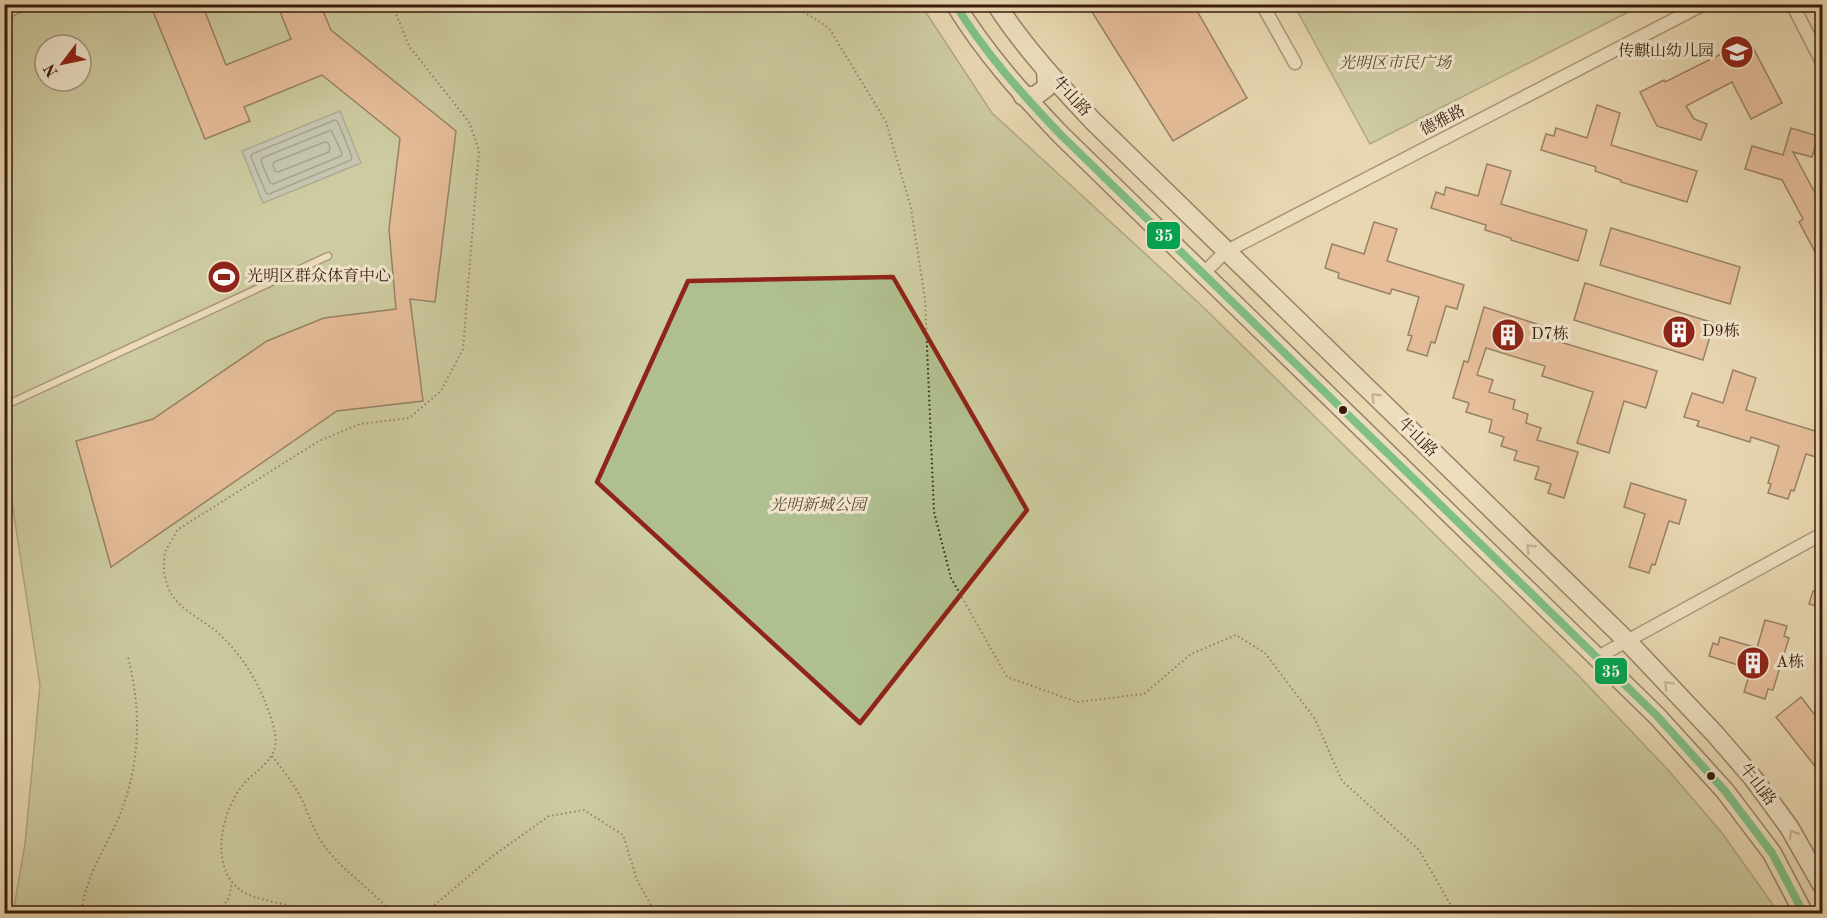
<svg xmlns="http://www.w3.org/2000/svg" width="1827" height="918" viewBox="0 0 1827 918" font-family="'Old Standard TT','Noto Serif SC',serif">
	<rect width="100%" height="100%" fill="#e8d7b1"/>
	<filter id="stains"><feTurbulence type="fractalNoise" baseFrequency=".00333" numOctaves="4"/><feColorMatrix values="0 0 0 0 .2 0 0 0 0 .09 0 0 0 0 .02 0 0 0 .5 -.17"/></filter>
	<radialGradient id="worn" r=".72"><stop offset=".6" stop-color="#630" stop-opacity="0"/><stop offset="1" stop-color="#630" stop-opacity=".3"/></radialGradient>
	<g fill="#b0bf90" stroke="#746d4e" stroke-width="1.5" fill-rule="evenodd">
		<path d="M 39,4 L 921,5 L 992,113 L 1201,305 L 1578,675 L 1668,770 L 1722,833 L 1771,902 L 1776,913 L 13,913 L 25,844 L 40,685 L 11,496 L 5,482 L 5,18 ZM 45,45 L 81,45 L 81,81 L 45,81 Z"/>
		<path d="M 1294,5 L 1642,5 L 1370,144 Z"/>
	</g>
	<path fill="#9eb6b8" stroke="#757873" stroke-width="1.5" d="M 340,111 L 361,163 L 263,203 L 242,151 Z"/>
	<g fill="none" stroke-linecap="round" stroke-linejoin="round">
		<g stroke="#6b6862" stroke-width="1.5">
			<path d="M 335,120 L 338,122 L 352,157 L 351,160 L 269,194 L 266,193 L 251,157 L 252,154 Z"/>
			<path d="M 331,130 L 342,153 L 341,156 L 273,184 L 270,183 L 261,161 L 262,158 Z"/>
			<path d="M 325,142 L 328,143 L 330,148 L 329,152 L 278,172 L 275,171 L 273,165 L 274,162 Z"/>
		</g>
	</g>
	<g fill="#e4a07f" stroke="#381b0b" stroke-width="1.5">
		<path d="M 150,4 L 202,4 L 226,65 L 291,39 L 277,4 L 320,4 L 331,30 L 456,131 L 435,302 L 410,299 L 423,401 L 337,411 L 111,567 L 76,441 L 153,419 L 267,341 L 324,318 L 396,309 L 389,229 L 400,138 L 322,75 L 244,107 L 250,121 L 205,139 Z"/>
		<path d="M 1087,4 L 1193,4 L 1247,98 L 1173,141 Z"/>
		<path d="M 1749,40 L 1782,103 L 1751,119 L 1732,82 L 1686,106 L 1694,119 L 1707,124 L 1701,140 L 1657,126 L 1640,92 L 1664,80 L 1665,82 Z"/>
		<path d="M 1597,105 L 1620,113 L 1611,145 L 1697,171 L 1687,202 L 1621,182 L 1621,180 L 1595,171 L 1596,167 L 1541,150 L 1546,134 L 1554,136 L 1556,128 L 1587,138 Z"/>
		<path d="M 1791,128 L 1818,136 L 1812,157 L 1793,152 L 1822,206 L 1822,265 L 1799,222 L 1803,219 L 1782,180 L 1745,169 L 1752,146 L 1783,155 Z"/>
		<path d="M 1487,164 L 1511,171 L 1501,204 L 1587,230 L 1578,261 L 1511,240 L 1511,238 L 1485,230 L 1486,225 L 1431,208 L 1436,192 L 1444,195 L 1446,187 L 1478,196 Z"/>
		<path d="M 1374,222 L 1397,229 L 1387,261 L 1464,285 L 1457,309 L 1446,306 L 1435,343 L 1431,342 L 1427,356 L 1407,350 L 1412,336 L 1408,335 L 1419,297 L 1392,289 L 1390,294 L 1338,278 L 1339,273 L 1325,268 L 1332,244 L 1364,254 Z"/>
		<path d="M 1611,228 L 1740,267 L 1730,304 L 1600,265 Z"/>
		<path d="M 1585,283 L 1714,323 L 1703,360 L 1574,320 Z"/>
		<path d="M 1484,307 L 1543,326 L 1540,336 L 1657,371 L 1646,408 L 1624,401 L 1609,453 L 1577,443 L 1593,392 L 1542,376 L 1545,366 L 1486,348 L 1477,375 L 1493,380 L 1489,392 L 1515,400 L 1513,409 L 1528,414 L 1526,423 L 1541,428 L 1537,440 L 1578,452 L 1564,498 L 1548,493 L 1551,484 L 1535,479 L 1539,467 L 1514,460 L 1517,451 L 1501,446 L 1504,437 L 1489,432 L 1492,420 L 1466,412 L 1469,403 L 1453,398 L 1464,361 L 1468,362 Z"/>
		<path d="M 1733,370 L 1756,378 L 1746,410 L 1822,433 L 1816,457 L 1806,454 L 1794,491 L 1791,490 L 1788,499 L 1768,493 L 1771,484 L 1768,483 L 1779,446 L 1751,437 L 1750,442 L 1711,430 L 1697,426 L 1699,421 L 1684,417 L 1692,393 L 1723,403 Z"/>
		<path d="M 1631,483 L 1686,500 L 1679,524 L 1669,521 L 1655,565 L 1652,564 L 1649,573 L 1629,567 L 1645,514 L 1624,507 Z"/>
		<path d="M 1813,591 L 1822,594 L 1822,608 L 1809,604 Z"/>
		<path d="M 1765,620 L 1787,626 L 1784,636 L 1789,638 L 1773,690 L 1768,689 L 1765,699 L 1744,692 L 1751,669 L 1709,656 L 1713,643 L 1718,645 L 1720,637 L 1757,648 Z"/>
		<path d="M 1801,697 L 1822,724 L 1822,775 L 1776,717 Z"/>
	</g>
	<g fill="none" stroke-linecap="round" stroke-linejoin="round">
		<g stroke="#644a34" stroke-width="9">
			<path id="lane" d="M 4,406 L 328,256"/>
		</g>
		<g stroke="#644a34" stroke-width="15">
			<g id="street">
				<path d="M 1262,4 L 1295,63"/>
				<path d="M 1792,4 L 1822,62"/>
				<path d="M 1203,274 L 1225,252 L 1704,4"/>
				<path d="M 1596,658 L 1822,534"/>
			</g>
		</g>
		<g stroke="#381b0b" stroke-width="21">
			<g id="secondary">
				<path d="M 955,4 C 985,53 1021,93 1060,134 L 1657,716 L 1725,791 L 1772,853 L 1804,914"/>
				<path d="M 996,4 C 1024,47 1058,84 1093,121 L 1627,641 L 1715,734 L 1753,778 L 1789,827 L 1822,885"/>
				<path d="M 1023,96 L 1035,96 L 1047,87 L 1046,70"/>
			</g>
		</g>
		<g stroke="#381b0b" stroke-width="22">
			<path id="primary" d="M 4,9 L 14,4"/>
		</g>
		<g stroke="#381b0b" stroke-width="2" stroke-dasharray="1.5 3" stroke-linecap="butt">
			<path d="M 792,4 L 829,28 L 886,122 L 911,208 L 925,299 L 934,512 L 951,578 L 1007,677 L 1077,702 L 1144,694 L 1191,654 L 1236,635 L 1265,653 L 1315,719 L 1342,781 L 1419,850 L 1456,914"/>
			<path d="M 272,756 C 283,770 295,785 303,802 C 310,818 315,834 326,848 C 345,873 372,889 392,914"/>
			<path d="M 81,914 C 85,883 98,859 112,832 C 140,777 143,716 128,657"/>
			<path d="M 217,914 L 229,898 L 232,882"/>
			<path d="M 311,914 C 290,902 255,902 239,889 C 209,865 222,810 243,785 C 253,772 271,764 275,747 C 278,733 269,712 264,699 C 254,674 237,650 217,632 C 204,621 185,612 174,598 C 165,586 161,565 166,550 C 169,544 174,537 177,530 L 319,441 L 360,424 L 409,418 L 441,391 L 463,349 L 479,150 L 469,122 L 409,46 L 392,4"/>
			<path d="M 424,914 L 490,858 L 549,816 L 584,810 L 623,835 L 637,880 L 656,914"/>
		</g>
		<use href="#lane" stroke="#f0e5cc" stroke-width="6"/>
		<use href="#street" stroke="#f0e5cc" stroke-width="12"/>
		<use href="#secondary" stroke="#f0e5cc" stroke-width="18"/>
		<use href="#primary" stroke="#e4bc78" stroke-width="20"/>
		<g stroke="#f0e5cc" stroke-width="12">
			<path id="bus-1" d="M 955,4 C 985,53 1021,93 1060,134 L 1657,716 L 1725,791 L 1772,853 L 1804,914"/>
		</g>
		<use href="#bus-1" stroke="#00a651" stroke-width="8"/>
	</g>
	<defs><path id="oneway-chevron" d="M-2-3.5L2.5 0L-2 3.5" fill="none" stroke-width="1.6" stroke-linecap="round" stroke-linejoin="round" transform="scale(1.5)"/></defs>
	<g stroke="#9d8a75">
		<use href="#oneway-chevron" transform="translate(1375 397) rotate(-136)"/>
		<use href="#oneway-chevron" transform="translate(1530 548) rotate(-136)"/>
		<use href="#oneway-chevron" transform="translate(1668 685) rotate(-133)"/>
		<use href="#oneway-chevron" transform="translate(1793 834) rotate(-121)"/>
	</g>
	<path d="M0 0H1827V918H0ZM 893,277 L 1027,510 L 860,723 L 597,482 L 688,281 Z" fill="#e8d7b1" fill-opacity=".55" fill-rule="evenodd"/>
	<path fill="none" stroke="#8f2418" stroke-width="4.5" stroke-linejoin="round" d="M 893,277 L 1027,510 L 860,723 L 597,482 L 688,281 Z"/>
	<defs>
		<g id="school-disc" transform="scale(1.725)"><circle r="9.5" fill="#8f2418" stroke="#f0e5cc"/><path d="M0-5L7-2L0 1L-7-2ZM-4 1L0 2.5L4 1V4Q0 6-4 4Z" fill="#fff"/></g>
		<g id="stadium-disc" transform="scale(1.725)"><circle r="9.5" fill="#8f2418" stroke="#f0e5cc"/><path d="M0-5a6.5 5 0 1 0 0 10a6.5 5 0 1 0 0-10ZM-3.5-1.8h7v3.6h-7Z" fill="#fff"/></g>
		<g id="building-disc" transform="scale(1.725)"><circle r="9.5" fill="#8f2418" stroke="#f0e5cc"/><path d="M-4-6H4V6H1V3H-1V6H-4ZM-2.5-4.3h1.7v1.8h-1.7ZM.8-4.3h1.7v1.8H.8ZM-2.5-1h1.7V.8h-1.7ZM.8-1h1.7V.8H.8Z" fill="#fff"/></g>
	</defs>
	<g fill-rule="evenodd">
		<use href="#school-disc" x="1737" y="52"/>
		<use href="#stadium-disc" x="224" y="277"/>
		<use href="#building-disc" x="1679" y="332"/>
		<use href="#building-disc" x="1508" y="335"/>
		<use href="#building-disc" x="1753" y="663"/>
	</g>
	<g fill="#381b0b" stroke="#f0e5cc" stroke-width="2">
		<circle cx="1343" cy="410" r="5"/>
		<circle cx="1711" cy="776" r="5"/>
	</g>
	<g text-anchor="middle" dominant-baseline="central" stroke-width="6" stroke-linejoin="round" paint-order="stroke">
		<g font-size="16" fill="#381b0b" stroke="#f0e5cc" text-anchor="start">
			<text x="1714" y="52" text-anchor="end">传麒山幼儿园</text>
			<text x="247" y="277">光明区群众体育中心</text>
			<text x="1702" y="332">D9栋</text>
			<text x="1531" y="335">D7栋</text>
			<text x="1776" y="663">A栋</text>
		</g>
		<g font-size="16" font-style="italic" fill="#5c4c33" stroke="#f0e5cc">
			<text x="1395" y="64">光明区市民广场</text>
			<text x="818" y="506">光明新城公园</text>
		</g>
		<g font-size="16" fill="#381b0b" stroke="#f0e5cc">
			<text transform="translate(1071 97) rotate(47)">牛山路</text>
			<text transform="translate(1443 121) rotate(-27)">德雅路</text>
			<text transform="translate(1417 438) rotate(44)">牛山路</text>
			<text transform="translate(1757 785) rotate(52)">牛山路</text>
		</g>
	</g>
	<g stroke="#f0e5cc" stroke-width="2">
		<rect x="1146" y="221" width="35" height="29" rx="6" fill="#00a651"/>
		<rect x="1594" y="657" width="34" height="28" rx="6" fill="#00a651"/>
	</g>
	<g font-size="16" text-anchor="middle" font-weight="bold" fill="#fff">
		<text x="1164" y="241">35</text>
		<text x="1611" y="677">35</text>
	</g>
	<rect width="1827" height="918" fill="none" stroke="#e8d7b1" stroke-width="24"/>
	<rect x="6" y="6" width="1815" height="906" fill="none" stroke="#381b0b" stroke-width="3"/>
	<rect x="12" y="12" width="1803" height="894" fill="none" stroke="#381b0b" stroke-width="1.5"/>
	<g transform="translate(63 63) rotate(238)"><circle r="28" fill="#f0e5cc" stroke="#a6947f" stroke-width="1.5"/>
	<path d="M0-4.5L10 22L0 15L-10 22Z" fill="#8f2418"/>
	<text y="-9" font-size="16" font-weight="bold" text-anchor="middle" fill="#381b0b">N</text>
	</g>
	<rect width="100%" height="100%" filter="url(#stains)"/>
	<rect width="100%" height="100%" fill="url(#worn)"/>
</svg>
